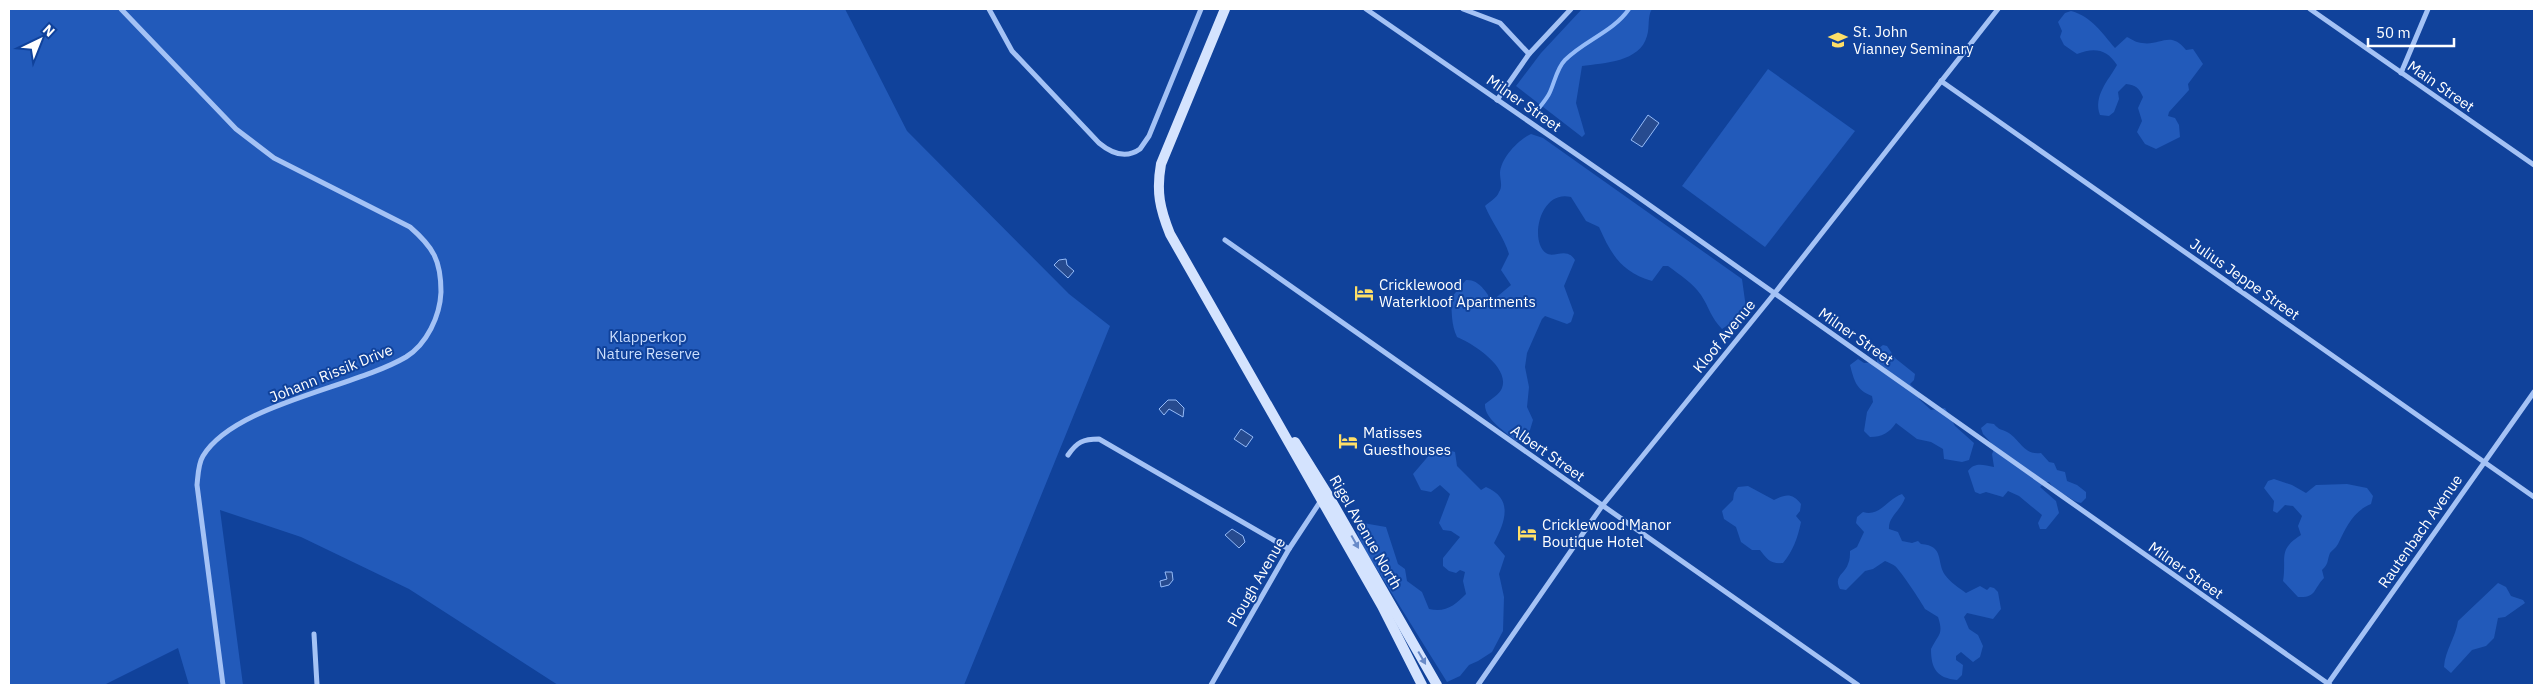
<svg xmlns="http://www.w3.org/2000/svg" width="2543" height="694" viewBox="0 0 2543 694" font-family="'IBM Plex Sans',sans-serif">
	<rect width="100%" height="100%" fill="#10429b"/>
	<g fill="#225aba">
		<path d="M 9,9 L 845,9 L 907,131 L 1069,294 L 1110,326 L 964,685 L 558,685 L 409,589 L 301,537 L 220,510 L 243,685 L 189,685 L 178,648 L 104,685 L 9,685 Z"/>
		<path d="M 1582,9 L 1652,9 C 1647,17 1650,27 1647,36 C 1640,62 1604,63 1582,66 L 1576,103 L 1585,134 L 1582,137 L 1516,86 L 1541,53 Z"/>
		<path d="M 2071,11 C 2091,16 2102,33 2115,48 L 2127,37 C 2131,39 2137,43 2142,43 C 2161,46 2170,30 2186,50 L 2193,49 L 2203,64 L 2188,84 L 2189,90 L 2169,112 L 2168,116 L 2175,118 L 2179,125 L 2180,137 L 2156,149 L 2145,144 L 2137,132 L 2142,121 L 2138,108 L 2143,97 C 2139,88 2136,85 2126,84 L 2118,92 L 2119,99 L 2114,112 L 2109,116 L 2100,115 C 2093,96 2108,81 2117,65 C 2107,49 2094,47 2077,54 L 2064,45 L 2060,37 L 2062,31 L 2058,22 L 2065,13 Z"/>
		<path d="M 1768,69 L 1855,131 L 1765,247 L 1682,186 Z"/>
		<path d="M 1531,134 L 1543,138 L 1742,279 L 1746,308 L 1734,321 L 1722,329 C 1711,318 1709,307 1701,295 C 1693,283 1680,275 1668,266 L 1663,266 L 1652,281 C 1621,272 1611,254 1599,227 L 1586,221 L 1571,197 C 1540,189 1529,241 1546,253 C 1554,259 1566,246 1575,260 L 1564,286 L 1574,313 L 1571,322 L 1567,324 L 1545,316 L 1542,319 L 1527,353 L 1525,367 L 1529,387 L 1527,407 L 1533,420 L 1530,430 L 1521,440 L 1516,441 C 1506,432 1484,419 1485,404 C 1490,400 1500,394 1502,388 C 1510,367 1472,343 1457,337 C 1451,324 1452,312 1451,298 L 1466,280 C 1479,279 1486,292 1492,301 L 1511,285 L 1501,270 L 1509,254 C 1504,237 1492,223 1485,206 C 1489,202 1497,198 1499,192 C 1503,186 1500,180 1500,173 C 1501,158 1518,140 1531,134 Z"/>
		<path d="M 1883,345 L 1887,346 L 1895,358 L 1915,374 L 1914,380 L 1910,384 L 1921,395 L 1919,399 L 1931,410 L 1945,408 L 1955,426 L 1974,443 L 1969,460 L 1962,462 L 1944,459 L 1943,449 L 1931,442 L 1917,439 L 1896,423 C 1889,433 1882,437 1870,437 L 1864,431 L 1867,412 L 1873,402 L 1872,396 C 1856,390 1854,380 1850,365 L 1858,359 L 1864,363 L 1877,362 L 1879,348 Z"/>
		<path d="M 1987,423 L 1994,424 C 1999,430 2001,429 2007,432 C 2019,438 2024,456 2041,453 L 2049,462 L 2054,463 L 2057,470 L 2065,472 L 2067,481 L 2077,485 L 2086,492 L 2086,498 L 2081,503 C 2072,502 2066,493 2057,492 L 2049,482 L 2045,482 L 2040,487 L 2056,501 L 2059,513 L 2046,529 L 2040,529 L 2038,523 L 2042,515 L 2019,496 L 2008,491 L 2003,497 L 1986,492 L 1980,494 L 1975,492 L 1968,471 C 1975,462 1983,465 1994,467 L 1992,454 L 1995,447 L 1983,434 L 1981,428 Z"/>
		<path d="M 1444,449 L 1455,452 L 1457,466 L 1481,490 L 1486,487 C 1514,499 1505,522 1494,543 L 1505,556 L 1499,574 L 1504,597 L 1503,631 L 1492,652 L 1478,661 L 1469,665 L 1460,676 L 1447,682 L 1363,547 L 1356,530 L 1363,523 L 1386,527 L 1398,564 L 1405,569 L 1407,581 L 1422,592 L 1429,609 C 1446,613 1455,605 1466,594 L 1463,581 L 1465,572 L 1460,570 L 1456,573 L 1449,571 L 1443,566 L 1443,558 L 1460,537 L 1451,531 L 1443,530 L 1439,523 L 1450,494 L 1440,485 L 1431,492 L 1421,490 L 1413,474 L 1431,453 L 1438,453 Z"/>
		<path d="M 2274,479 L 2292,485 L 2306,493 L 2316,485 L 2347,484 L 2367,488 L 2373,496 L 2371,504 C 2353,511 2346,528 2338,544 C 2336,548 2332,550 2330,553 C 2327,560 2329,564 2322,570 L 2324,578 C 2313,589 2317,598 2298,597 L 2283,581 C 2287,558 2277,550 2301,535 L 2298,526 L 2302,516 L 2293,506 L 2285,505 L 2277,513 L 2273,511 L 2274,501 L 2264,488 L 2268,481 Z"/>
		<path d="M 1748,486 L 1774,500 C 1786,494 1792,493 1801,504 L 1800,511 L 1796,516 L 1801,522 C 1798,537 1793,551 1783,563 C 1770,564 1767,559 1760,550 L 1752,550 L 1741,542 L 1736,527 L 1724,519 L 1722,511 L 1733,500 L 1734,493 L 1738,487 Z"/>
		<path d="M 1902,494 L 1905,498 C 1901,510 1888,517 1889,529 L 1898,532 L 1902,541 L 1912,543 L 1918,541 L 1921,544 C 1945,546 1936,562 1945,575 C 1950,582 1959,588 1966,593 L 1980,586 L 1987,590 L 1990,587 L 1994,588 L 1998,592 L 2001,609 L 1993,619 L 1967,613 L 1964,617 L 1969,629 L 1978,635 L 1983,646 L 1980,657 L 1973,662 L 1961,652 L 1956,656 L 1956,660 L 1963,665 L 1962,675 L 1957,680 C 1937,678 1931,669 1931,649 C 1938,634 1944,635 1938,617 L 1925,609 C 1922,603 1900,570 1895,566 C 1892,564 1888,562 1885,561 L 1873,569 L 1865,571 L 1846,590 L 1840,589 C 1833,576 1845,574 1848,564 C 1850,560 1850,555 1850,551 L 1857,547 L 1864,532 L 1856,523 L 1857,517 L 1863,512 C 1880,517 1886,500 1902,494 Z"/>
		<path d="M 2498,583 L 2506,587 L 2511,596 L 2523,600 L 2525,603 L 2505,617 L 2498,618 L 2494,638 L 2486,646 L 2472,650 L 2451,673 L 2444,667 C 2445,650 2456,637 2458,621 Z"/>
	</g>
	<g fill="#274b8f" stroke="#95bbf8">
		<path d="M 1648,115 L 1659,123 L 1642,147 L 1631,140 Z"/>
		<path d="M 1066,259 L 1067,265 L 1074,271 L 1068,278 L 1054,265 L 1059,260 Z"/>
		<path d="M 1168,400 L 1176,400 L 1184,408 L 1183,417 L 1169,409 L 1164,415 L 1159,409 Z"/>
		<path d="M 1241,429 L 1253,437 L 1246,447 L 1234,439 Z"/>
		<path d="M 1232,529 L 1243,536 L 1245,542 L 1239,548 L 1225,535 Z"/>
		<path d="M 1165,572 L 1172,572 L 1173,580 L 1169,585 L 1161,587 L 1160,581 L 1167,579 Z"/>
	</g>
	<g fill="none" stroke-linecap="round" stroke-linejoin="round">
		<path stroke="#95bbf8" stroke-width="4" d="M 1539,108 C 1543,103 1548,97 1550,92 C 1555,81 1557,68 1565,60 C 1585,40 1613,32 1629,9"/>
		<g stroke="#a4c2f5" stroke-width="5">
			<path d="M 121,9 L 236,129 L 274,158 L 410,227 C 433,247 441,260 441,292 C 440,316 427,344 406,357 C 353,388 235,404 203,456 C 198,464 198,476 197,485 L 223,685"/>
			<path d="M 989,9 L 1012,51 L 1099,143 C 1111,153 1126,159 1140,149 L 1149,136 L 1201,9"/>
			<path d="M 1366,9 L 1631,192 L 2330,685"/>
			<path d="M 1463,9 L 1500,23 L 1529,54"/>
			<path d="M 2310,9 L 2534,165"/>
			<path d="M 2401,73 L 2428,9"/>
			<path d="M 1941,81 L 2534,497"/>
			<path d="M 1497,100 L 1529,54 L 1571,9"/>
			<path d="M 1225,240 L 1858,685"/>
			<path d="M 1068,455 C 1077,442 1083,439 1099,439 L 1289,549"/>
			<path d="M 314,634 L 317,685"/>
			<path d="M 1211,685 L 1289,549 L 1322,499"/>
			<path d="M 1478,685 L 1602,506 L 1774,294 L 1998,9"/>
			<path d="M 2327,685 L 2534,392"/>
		</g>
		<g stroke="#d4e3fe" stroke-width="10">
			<path d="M 1225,9 L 1161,164 C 1156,192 1160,209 1170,234 L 1382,606 L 1422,685"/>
			<path d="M 1295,442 L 1328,495 L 1437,685"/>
		</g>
	</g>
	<defs><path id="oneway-solid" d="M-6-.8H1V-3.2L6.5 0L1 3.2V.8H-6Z" transform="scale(1.25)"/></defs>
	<g fill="#688ac8">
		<use href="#oneway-solid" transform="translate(1355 542) rotate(61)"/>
		<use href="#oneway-solid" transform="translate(1422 658) rotate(60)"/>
	</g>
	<defs>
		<g id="university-bare" transform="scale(1.5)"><path d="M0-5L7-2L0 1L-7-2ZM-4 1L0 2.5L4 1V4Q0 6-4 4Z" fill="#ffdf67" stroke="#10429b" stroke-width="2.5" paint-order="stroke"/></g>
		<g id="hotel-bare" transform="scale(1.5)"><path d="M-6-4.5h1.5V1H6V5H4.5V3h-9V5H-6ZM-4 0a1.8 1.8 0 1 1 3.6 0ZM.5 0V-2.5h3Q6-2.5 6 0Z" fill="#ffdf67" stroke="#10429b" stroke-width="2.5" paint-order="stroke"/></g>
	</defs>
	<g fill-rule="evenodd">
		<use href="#university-bare" x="1838" y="40"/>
		<use href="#hotel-bare" x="1364" y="293"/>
		<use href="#hotel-bare" x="1348" y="441"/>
		<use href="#hotel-bare" x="1527" y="533"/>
	</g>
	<g text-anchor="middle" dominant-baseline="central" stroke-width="4" stroke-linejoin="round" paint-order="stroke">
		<g font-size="15" fill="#fff" stroke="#10429b" text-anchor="start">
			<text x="1853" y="31">St. John<tspan x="1853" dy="17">Vianney Seminary</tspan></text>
			<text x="1379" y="284">Cricklewood<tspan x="1379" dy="17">Waterkloof Apartments</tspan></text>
			<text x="1363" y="432">Matisses<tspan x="1363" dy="17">Guesthouses</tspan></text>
			<text x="1542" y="524">Cricklewood Manor<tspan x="1542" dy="17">Boutique Hotel</tspan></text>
		</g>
		<g font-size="15" fill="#fff" stroke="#10429b">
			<text transform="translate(2441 86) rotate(35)">Main Street</text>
			<text transform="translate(1524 103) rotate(35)">Milner Street</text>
			<text transform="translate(2245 279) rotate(35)">Julius Jeppe Street</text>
			<text transform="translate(1724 336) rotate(-51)">Kloof Avenue</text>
			<text transform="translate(1856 336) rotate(35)">Milner Street</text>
			<text transform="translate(331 373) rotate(-22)">Johann Rissik Drive</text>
			<text transform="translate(1548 453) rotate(35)">Albert Street</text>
			<text transform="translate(2420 531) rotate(-55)">Rautenbach Avenue</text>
			<text transform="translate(1366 532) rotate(60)">Rigel Avenue North</text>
			<text transform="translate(2186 570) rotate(35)">Milner Street</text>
			<text transform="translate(1256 582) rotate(-60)">Plough Avenue</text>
		</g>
		<g font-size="15" fill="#ccdffe" stroke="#10429b">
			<text x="648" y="336">Klapperkop<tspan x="648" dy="17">Nature Reserve</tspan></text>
		</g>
	</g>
	<rect width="2543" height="694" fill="none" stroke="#ffffff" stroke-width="20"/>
	<g transform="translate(40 40) rotate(43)" stroke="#10429b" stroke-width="4" paint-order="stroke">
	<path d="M0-4L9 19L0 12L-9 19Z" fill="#ffffff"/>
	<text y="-8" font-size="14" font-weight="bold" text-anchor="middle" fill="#ffffff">N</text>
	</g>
	<path d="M2368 38v8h86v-8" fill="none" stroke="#ffffff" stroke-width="2.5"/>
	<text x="2376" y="38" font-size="15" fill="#ffffff" stroke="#10429b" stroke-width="4" paint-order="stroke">50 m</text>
</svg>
